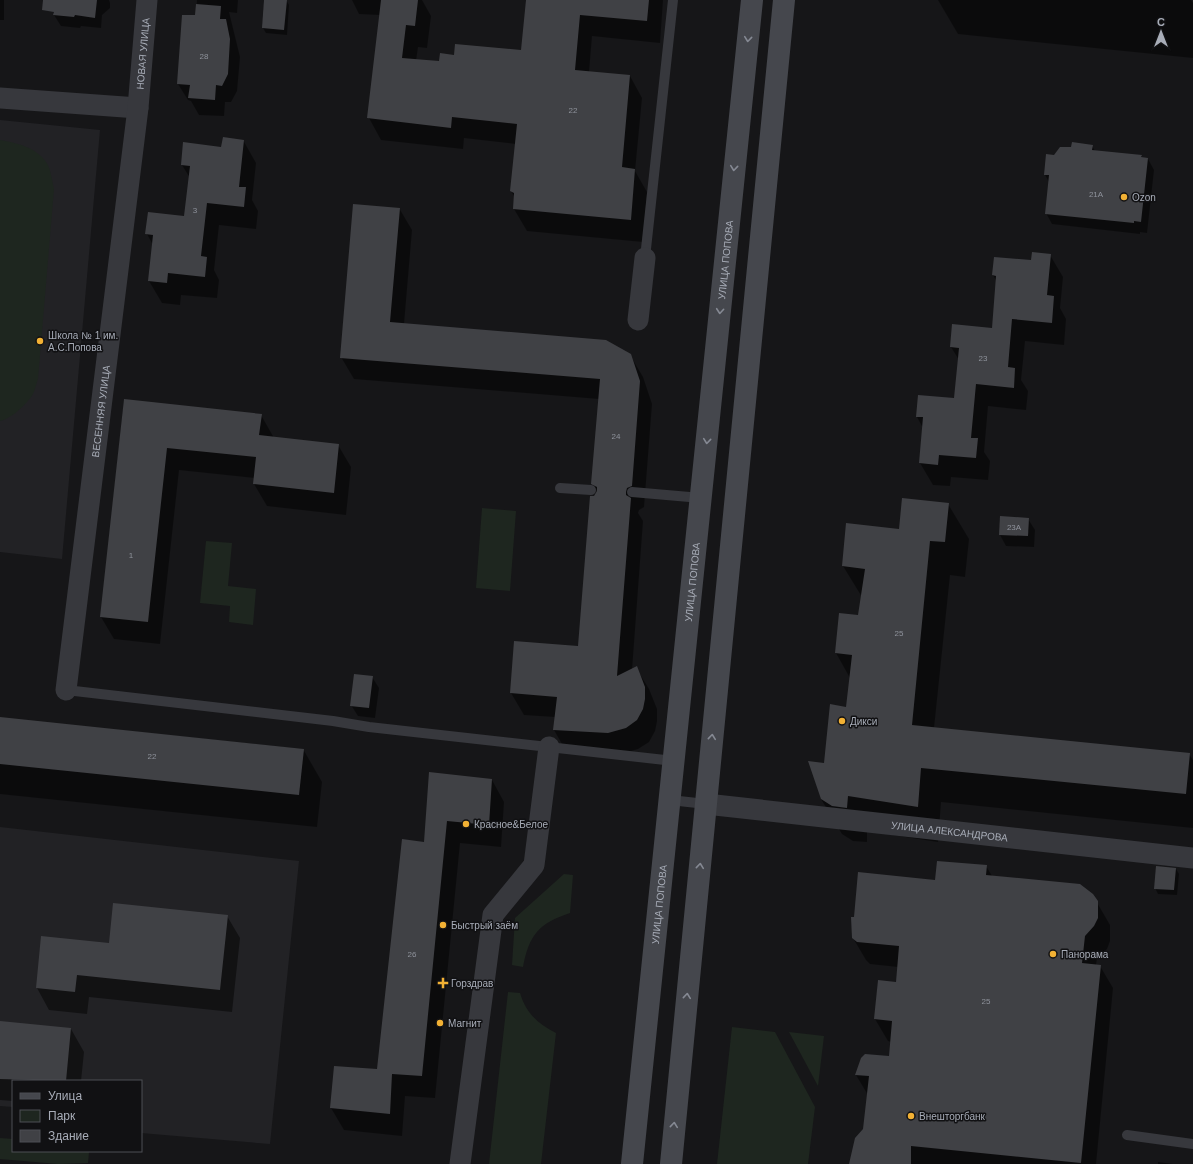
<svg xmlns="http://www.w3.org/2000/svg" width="1193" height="1164" viewBox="0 0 1193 1164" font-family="Arial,sans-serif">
	<rect width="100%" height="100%" fill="#161618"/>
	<g fill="#222225">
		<path d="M 0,120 L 100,130 L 62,559 L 0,552 Z"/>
		<path d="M 0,827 L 299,861 L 270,1144 L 141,1133 L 141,1081 L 13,1081 L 13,1107 L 0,1106 Z"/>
	</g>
	<g fill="#1e261f">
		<path d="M 0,140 C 16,143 36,147 46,162 C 51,169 52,181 54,189 L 38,379 C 36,384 35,390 33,394 C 27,404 11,419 0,421 Z"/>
		<path d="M 482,508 L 516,511 L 510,591 L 476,588 Z"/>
		<path d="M 206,541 L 232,543 L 228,586 L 256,589 L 253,625 L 229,622 L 230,606 L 200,603 Z"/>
		<path d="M 564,874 L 573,875 L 570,913 C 539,923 529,935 523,967 L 512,965 L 515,918 Z"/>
		<path d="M 508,992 L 520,993 C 526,1013 538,1024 556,1033 L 541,1164 L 489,1164 Z"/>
		<path d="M 732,1027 L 775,1032 L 815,1107 L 808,1164 L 717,1164 Z"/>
		<path d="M 789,1032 L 824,1036 L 818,1086 Z"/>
		<path d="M 0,1138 L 13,1139 L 13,1151 L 89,1152 L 88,1163 L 58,1164 L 0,1159 Z"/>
	</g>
	<g fill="#0007">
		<rect x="0" y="0" width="4" height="20"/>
		<path d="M 56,0 L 109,0 L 110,3 L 110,8 L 102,15 L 101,28 L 81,26 L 80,28 L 61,26 L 54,15 Z"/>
		<path d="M 197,0 L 238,0 L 237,13 L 229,12 L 240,57 L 237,91 L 231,102 L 225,102 L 224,116 L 199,115 L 191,101 L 188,100 L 178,84 L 196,16 Z"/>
		<path d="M 265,0 L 286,0 L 289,5 L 287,35 L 266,33 L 263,28 Z"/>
		<path d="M 352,0 L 422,0 L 431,16 L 427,48 L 418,47 L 416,61 L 440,62 L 455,56 L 522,51 L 527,0 L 663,0 L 660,43 L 592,36 L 589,72 L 630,76 L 642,98 L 635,171 L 647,192 L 643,242 L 527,231 L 514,209 L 515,198 L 511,191 L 516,144 L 464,138 L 463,149 L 381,140 L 369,118 L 380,15 L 359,14 Z"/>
		<path d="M 938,0 L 1191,0 L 1193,3 L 1193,58 L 958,34 Z"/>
		<path d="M 243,140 L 256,163 L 252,200 L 258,211 L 256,229 L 219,225 L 214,270 L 219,280 L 217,298 L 181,295 L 180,305 L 162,303 L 149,281 L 153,245 L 147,234 L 185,217 L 190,178 L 182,165 Z"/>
		<path d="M 1092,146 L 1095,151 L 1141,156 L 1142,158 L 1148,159 L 1154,170 L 1147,233 L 1140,232 L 1140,234 L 1052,224 L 1046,213 L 1049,182 L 1045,175 L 1054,156 Z"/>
		<path d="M 399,208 L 412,230 L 404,324 L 630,355 L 643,377 L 652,404 L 644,507 L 639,510 L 638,513 L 643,521 L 632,670 L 636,668 L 649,689 L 657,709 L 657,721 L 655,731 L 649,742 L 638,749 L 621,754 L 566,751 L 554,730 L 555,717 L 524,715 L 511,693 L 579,647 L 595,496 L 598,492 L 592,483 L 599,399 L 354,379 L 341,357 Z"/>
		<path d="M 1050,255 L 1063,277 L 1060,308 L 1066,319 L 1064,345 L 1025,341 L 1021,380 L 1028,391 L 1026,410 L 988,406 L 984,452 L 990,461 L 988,480 L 951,477 L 950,486 L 933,485 L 920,463 L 923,428 L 917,417 L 955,399 L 959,360 L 951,347 L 993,329 L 997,282 L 993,275 Z"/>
		<path d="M 124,400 L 261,415 L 274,438 L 338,445 L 351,467 L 346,515 L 267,506 L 254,484 L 255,478 L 179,470 L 160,644 L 114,639 L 101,617 Z"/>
		<path d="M 948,504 L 969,539 L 965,577 L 950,575 L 934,728 L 1189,754 L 1193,760 L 1193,828 L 941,802 L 938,842 L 867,831 L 867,842 L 853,841 L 842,834 L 821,799 L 825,764 L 847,708 L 850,678 L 836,653 L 859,617 L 862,597 L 843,566 L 900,531 Z"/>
		<path d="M 1028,519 L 1035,530 L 1034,547 L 1006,546 L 1000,535 Z"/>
		<path d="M 372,677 L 379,688 L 375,718 L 358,716 L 351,705 Z"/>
		<path d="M 0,718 L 303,749 L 322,782 L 317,827 L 0,794 Z"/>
		<path d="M 430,773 L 492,780 L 504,802 L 501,847 L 460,843 L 435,1098 L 405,1096 L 402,1136 L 344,1130 L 331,1108 L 335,1067 L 378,1070 L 425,843 Z"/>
		<path d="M 986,866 L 992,876 L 1092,894 L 1110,925 L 1110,941 L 1107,949 L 1097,958 L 1096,965 L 1100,966 L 1113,988 L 1096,1164 L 851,1164 L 864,1130 L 868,1095 L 856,1075 L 890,1057 L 891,1042 L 888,1041 L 875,1019 L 878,981 L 897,983 L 898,967 L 870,964 L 866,960 L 853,938 L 855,918 L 936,881 Z"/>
		<path d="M 1176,869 L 1179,874 L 1177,895 L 1158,894 L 1155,888 Z"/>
		<path d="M 227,916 L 240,938 L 232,1012 L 89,997 L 87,1014 L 49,1010 L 37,988 L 109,944 Z"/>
		<path d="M 0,1022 L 71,1029 L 84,1052 L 81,1081 L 13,1081 L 13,1101 L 0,1100 Z"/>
		<path d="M 1158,1162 L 1173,1164 L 1158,1164 Z"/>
	</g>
	<g fill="#404145">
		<path d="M 43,0 L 97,0 L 95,18 L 75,15 L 74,17 L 53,15 L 54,12 L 42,10 Z"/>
		<path d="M 264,0 L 287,0 L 284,30 L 262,28 Z"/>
		<path d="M 381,0 L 418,0 L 415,26 L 406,25 L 402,58 L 439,61 L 440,53 L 454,55 L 455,44 L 521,50 L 526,0 L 649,0 L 647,21 L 580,15 L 575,70 L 630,75 L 622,167 L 635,169 L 631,220 L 513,209 L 514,193 L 510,191 L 517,124 L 452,117 L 451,128 L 367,118 Z"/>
		<path d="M 196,4 L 221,6 L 220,19 L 226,19 L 230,39 L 228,74 L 222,86 L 216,85 L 215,100 L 188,98 L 190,85 L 177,84 L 182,15 L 195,15 Z"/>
		<path d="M 223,137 L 244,140 L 239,187 L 246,187 L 244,207 L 207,203 L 201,256 L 207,257 L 205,277 L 168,273 L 167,283 L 148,281 L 153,235 L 145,234 L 148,212 L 184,216 L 190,166 L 181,165 L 183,142 L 221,147 Z"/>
		<path d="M 1072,142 L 1093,145 L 1092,150 L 1142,155 L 1141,157 L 1148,158 L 1141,222 L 1134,221 L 1134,223 L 1045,214 L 1049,175 L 1044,175 L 1046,154 L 1054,155 L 1060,147 L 1071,147 Z"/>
		<path d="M 353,204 L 400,208 L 390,322 L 606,340 L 631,354 L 640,381 L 632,486 L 627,488 L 626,492 L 626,495 L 631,498 L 617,676 L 637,666 L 645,687 L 645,699 L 643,709 L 637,720 L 626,728 L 608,733 L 553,730 L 557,697 L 510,693 L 514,641 L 578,646 L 590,496 L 594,496 L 597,491 L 597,487 L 591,484 L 600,379 L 340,358 Z"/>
		<path d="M 1032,252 L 1051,254 L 1047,295 L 1054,296 L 1052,323 L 1012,319 L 1008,367 L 1015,368 L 1014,388 L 976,384 L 971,438 L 978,438 L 976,458 L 939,455 L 938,465 L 919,463 L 923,417 L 916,417 L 918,395 L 954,398 L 959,348 L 950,347 L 952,324 L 992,328 L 996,276 L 992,275 L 994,257 L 1031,260 Z"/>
		<path d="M 124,399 L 262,414 L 259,435 L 339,444 L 334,493 L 253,484 L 256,457 L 167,448 L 148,622 L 100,617 Z"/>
		<path d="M 902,498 L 949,503 L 945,542 L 930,541 L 912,725 L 1190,753 L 1186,794 L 921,768 L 918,807 L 848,796 L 847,808 L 832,806 L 821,799 L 808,761 L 824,763 L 830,704 L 846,707 L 852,655 L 835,653 L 839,613 L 858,615 L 865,569 L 842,566 L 846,523 L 899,529 Z"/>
		<path d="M 1000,516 L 1029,518 L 1028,536 L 999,535 Z"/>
		<path d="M 354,674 L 373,676 L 369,708 L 350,706 Z"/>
		<path d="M 0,717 L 304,749 L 299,795 L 0,764 Z"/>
		<path d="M 429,772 L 492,779 L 489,825 L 447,821 L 422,1076 L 392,1074 L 390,1114 L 330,1108 L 334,1066 L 377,1069 L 402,839 L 424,842 Z"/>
		<path d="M 937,861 L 987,865 L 986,875 L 1080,884 L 1093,894 L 1098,901 L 1098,918 L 1094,926 L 1085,936 L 1082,963 L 1101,965 L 1081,1163 L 911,1146 L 911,1164 L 849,1164 L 855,1138 L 863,1129 L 869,1076 L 855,1075 L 861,1058 L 865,1054 L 889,1056 L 892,1021 L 874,1019 L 878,980 L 896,982 L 899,946 L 857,942 L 852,938 L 851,917 L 854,917 L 858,872 L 935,880 Z"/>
		<path d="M 1156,866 L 1176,868 L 1174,890 L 1154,889 Z"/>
		<path d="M 113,903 L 228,915 L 220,990 L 77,975 L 75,992 L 36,988 L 41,936 L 109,943 Z"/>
		<path d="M 0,1021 L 71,1028 L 66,1081 L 0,1079 Z"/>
	</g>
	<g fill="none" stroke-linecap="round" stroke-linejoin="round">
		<g stroke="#37383d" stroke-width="10">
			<path d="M 645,258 L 673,0"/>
			<path d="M 560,488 L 591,490"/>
			<path d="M 632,492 L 701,498"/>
			<path d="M 66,690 L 333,721 L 369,727 L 674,761"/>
			<path d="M 670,800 L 706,804"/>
			<path d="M 1127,1135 L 1193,1144"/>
		</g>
		<g stroke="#37383d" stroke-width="21">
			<path d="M 0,98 L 138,108"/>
			<path d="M 638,320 L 645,258"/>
			<path id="s1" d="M 66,690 L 138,108 L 147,0"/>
			<path id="s2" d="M 706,804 L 1193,858"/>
			<path d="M 460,1164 L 493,915 L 534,865 L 549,747"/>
		</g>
		<g stroke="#45474d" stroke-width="22">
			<path id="s3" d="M 632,1164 L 752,0"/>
			<path d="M 671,1164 L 784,0"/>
		</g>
	</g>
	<defs><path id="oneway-chevron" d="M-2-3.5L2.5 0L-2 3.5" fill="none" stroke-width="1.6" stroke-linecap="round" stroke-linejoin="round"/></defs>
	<g stroke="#858993">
		<use href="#oneway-chevron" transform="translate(748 39) rotate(96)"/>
		<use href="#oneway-chevron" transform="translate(734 168) rotate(96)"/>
		<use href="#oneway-chevron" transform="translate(720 311) rotate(95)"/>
		<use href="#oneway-chevron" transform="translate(707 441) rotate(96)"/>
		<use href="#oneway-chevron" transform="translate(712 737) rotate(-84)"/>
		<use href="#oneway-chevron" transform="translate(700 866) rotate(-84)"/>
		<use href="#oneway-chevron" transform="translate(687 996) rotate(-84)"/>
		<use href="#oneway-chevron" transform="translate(674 1125) rotate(-84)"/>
	</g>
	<g fill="#f2b134" stroke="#111113" stroke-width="1.5">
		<circle cx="1124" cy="197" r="4"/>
		<circle cx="40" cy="341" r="4"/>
		<circle cx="842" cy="721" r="4"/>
		<circle cx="466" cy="824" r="4"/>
		<circle cx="443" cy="925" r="4"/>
		<circle cx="1053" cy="954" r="4"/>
		<path d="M441 977h4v4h4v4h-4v4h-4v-4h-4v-4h4z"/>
		<circle cx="440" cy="1023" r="4"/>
		<circle cx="911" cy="1116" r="4"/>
	</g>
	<g text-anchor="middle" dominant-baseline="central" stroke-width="3" stroke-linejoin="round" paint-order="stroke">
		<g font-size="8" fill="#8e929b">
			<text x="204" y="56">28</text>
			<text x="573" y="110">22</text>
			<text x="1096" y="194">21А</text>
			<text x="195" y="210">3</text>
			<text x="983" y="358">23</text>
			<text x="616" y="436">24</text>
			<text x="1014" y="527">23А</text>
			<text x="131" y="555">1</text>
			<text x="899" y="633">25</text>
			<text x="152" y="756">22</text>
			<text x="412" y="954">26</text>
			<text x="986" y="1001">25</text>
		</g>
		<g font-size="10" fill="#a8adb8" stroke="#111113">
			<text stroke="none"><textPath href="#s1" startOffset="641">НОВАЯ УЛИЦА</textPath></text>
			<text stroke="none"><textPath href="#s3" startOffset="909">УЛИЦА ПОПОВА</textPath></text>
			<text stroke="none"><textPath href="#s1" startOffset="281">ВЕСЕННЯЯ УЛИЦА</textPath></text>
			<text stroke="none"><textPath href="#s3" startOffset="585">УЛИЦА ПОПОВА</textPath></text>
			<text stroke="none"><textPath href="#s2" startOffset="245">УЛИЦА АЛЕКСАНДРОВА</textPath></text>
			<text stroke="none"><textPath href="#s3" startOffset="261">УЛИЦА ПОПОВА</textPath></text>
		</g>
		<g font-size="10" fill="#a8adb8" stroke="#111113" text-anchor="start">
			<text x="1132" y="197">Ozon</text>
			<text x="48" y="335">Школа № 1 им.<tspan x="48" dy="12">А.С.Попова</tspan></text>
			<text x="850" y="721">Дикси</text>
			<text x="474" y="824">Красное&amp;Белое</text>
			<text x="451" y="925">Быстрый заём</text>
			<text x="1061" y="954">Панорама</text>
			<text x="451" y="983">Горздрав</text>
			<text x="448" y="1023">Магнит</text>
			<text x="919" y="1116">Внешторгбанк</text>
		</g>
	</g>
	<rect x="12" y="1080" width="130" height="72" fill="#111113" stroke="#4d4f55"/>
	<rect x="20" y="1093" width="20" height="6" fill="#45474d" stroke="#4d4f55"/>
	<text x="48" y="1100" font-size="12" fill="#a8adb8">Улица</text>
	<rect x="20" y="1110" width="20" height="12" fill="#1e261f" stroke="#4d4f55"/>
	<text x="48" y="1120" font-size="12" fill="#a8adb8">Парк</text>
	<rect x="20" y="1130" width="20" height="12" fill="#404145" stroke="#4d4f55"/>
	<text x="48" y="1140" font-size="12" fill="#a8adb8">Здание</text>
	<g transform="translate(1161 32)" stroke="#111113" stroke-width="3" paint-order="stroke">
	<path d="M0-3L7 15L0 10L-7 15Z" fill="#a8adb8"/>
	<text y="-6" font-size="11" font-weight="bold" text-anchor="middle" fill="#a8adb8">С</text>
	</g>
</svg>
